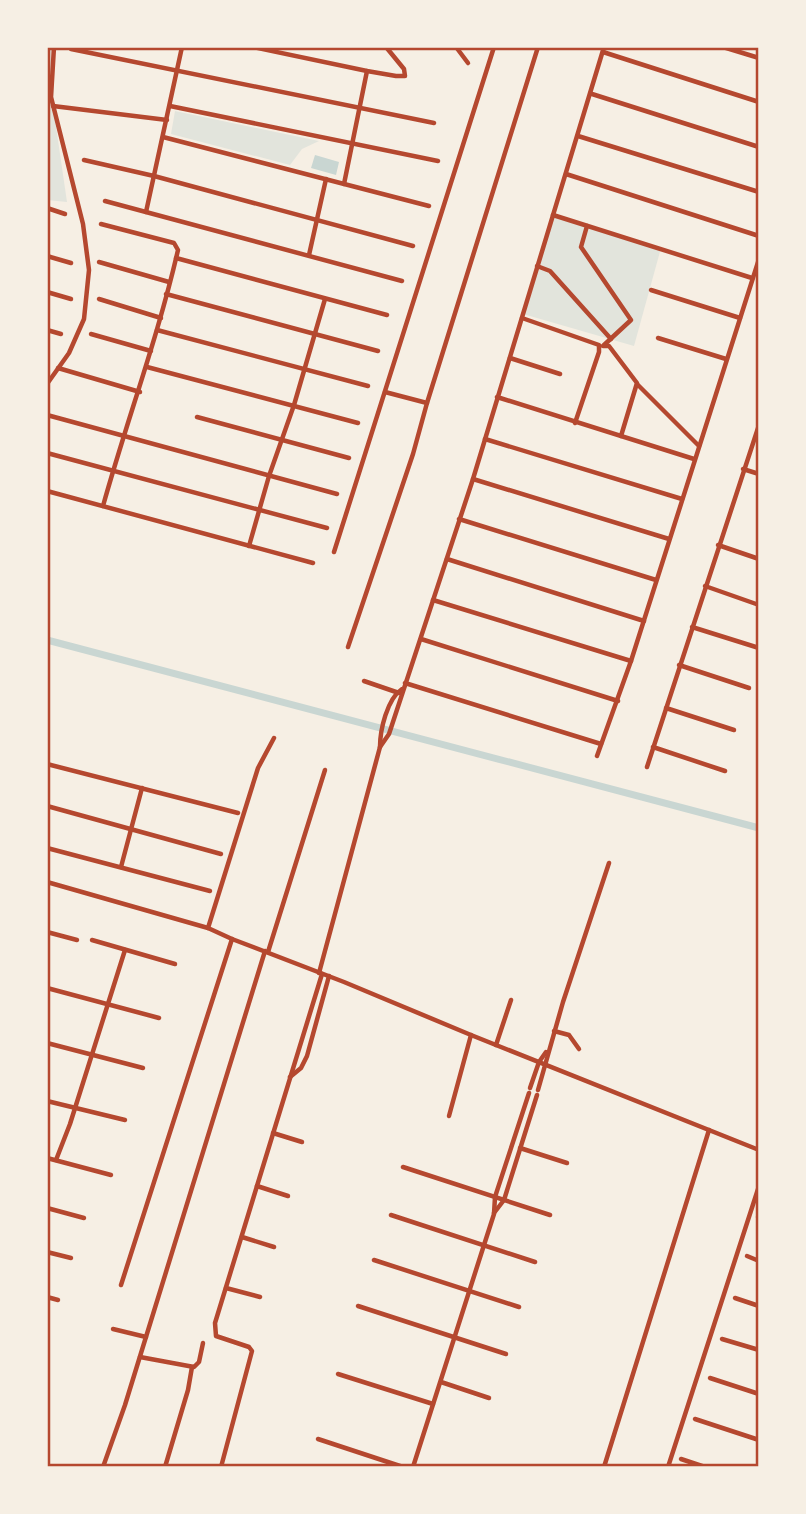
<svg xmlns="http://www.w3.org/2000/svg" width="806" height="1514" viewBox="0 0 806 1514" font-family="Montserrat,sans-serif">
	<rect width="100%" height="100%" fill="#f6efe4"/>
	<g fill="#e2e4dc">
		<path d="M 47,47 L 55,47 L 53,106 L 67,202 L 47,200 Z"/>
		<path d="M 175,111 L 319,141 L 302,149 L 290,165 L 171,134 Z"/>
		<path d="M 553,216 L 661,248 L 634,346 L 523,314 Z"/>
	</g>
	<path fill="#c9d6d2" d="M 315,155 L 339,162 L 336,175 L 311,168 Z"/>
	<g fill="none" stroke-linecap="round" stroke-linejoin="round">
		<path stroke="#c9d6d2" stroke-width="7" d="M 47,640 L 759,828"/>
		<g stroke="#b5482f" stroke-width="4.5">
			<path d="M 253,47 L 367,71 L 396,76 L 405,76 L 404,69 L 386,47"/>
			<path d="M 456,47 L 468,63"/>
			<path d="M 723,47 L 759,58"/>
			<path d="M 71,49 L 434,123"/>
			<path d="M 603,52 L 759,102"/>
			<path d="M 592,94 L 759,147"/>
			<path d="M 53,106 L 167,120"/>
			<path d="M 170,106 L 438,161"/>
			<path d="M 578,136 L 759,192"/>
			<path d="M 163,137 L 429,206"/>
			<path d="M 84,160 L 154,176 L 413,246"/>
			<path d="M 566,174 L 759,236"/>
			<path d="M 344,184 L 367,71"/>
			<path d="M 105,201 L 402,281"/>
			<path d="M 47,208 L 65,214"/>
			<path d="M 146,212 L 182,47"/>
			<path d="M 553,215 L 752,278"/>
			<path d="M 101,224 L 174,243 L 178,250 C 158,337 127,420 103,506"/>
			<path d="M 587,226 L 581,247 L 631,320 L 604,345"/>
			<path d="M 309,255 L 326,179"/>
			<path d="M 47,256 L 71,263"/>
			<path d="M 176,258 L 387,315"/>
			<path d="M 99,262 L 169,282"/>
			<path d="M 537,266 L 550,271 L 611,339"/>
			<path d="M 651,290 L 740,318"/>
			<path d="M 47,292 L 71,299"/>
			<path d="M 166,294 L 378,351"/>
			<path d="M 99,299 L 161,318"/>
			<path d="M 522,318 L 599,345 L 599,352 L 575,423"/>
			<path d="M 47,330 L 61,334"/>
			<path d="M 157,330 L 368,386"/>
			<path d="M 91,334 L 151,351"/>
			<path d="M 658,338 L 726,359"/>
			<path d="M 603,346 L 609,346 L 637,383 L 621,436"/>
			<path d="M 510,358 L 560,374"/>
			<path d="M 147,367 L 358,423"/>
			<path d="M 58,368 L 140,392"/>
			<path d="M 47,384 L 69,353 L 84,319 L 89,270 L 83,224 L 51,97 L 54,47"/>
			<path d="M 637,384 L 699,446"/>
			<path d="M 385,392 L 427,403"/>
			<path d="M 497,397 L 694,459"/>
			<path d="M 47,415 L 337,494"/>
			<path d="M 197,417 L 349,458"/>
			<path d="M 485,439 L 682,499"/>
			<path d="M 47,453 L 327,528"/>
			<path d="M 743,469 L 759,474"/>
			<path d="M 473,479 L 669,539"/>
			<path d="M 47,491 L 313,563"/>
			<path d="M 459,519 L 656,580"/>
			<path d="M 718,545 L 759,559"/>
			<path d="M 249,546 L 269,476 L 294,405 L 325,299"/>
			<path d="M 334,552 L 494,47"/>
			<path d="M 447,559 L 644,621"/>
			<path d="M 705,586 L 759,605"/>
			<path d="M 433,600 L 631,661"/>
			<path d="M 692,627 L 759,648"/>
			<path d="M 421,639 L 618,701"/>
			<path d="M 348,647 L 413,454 L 427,403 L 538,47"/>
			<path d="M 679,665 L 749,688"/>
			<path d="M 364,681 L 399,693"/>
			<path d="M 405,683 L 601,744"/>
			<path d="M 666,708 L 734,730"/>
			<path d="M 380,747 L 389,734 L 473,479 L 604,47"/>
			<path d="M 653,747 L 725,771"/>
			<path d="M 597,756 L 631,661 L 759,259"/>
			<path d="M 47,764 L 238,813"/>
			<path d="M 647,767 L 759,425"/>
			<path d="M 47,806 L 221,854"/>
			<path d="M 47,848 L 210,891"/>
			<path d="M 121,867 L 142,788"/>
			<path d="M 47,882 L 208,928 L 232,939 L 344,982 L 471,1035 L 759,1150"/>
			<path d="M 208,928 L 258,768 L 274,738"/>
			<path d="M 47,932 L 77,940"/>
			<path d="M 92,940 L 175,964"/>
			<path d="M 268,952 L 325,770"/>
			<path d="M 319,973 L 380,747 C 380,730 387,699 402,689"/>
			<path d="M 47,988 L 159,1018"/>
			<path d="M 554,1031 L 569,1035 L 579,1049"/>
			<path d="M 47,1043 L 143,1068"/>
			<path d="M 496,1045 L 511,1000"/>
			<path d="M 290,1077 L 301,1068 L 307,1056 L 329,976"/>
			<path d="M 530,1088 L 539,1062 L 546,1052"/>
			<path d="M 538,1090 L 563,1002 L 609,863"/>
			<path d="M 47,1101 L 125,1120"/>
			<path d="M 449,1116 L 471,1035"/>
			<path d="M 273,1133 L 302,1142"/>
			<path d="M 520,1148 L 567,1163"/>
			<path d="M 47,1158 L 111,1175"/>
			<path d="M 56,1160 L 70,1124 L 125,950"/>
			<path d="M 403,1167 L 550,1215"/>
			<path d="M 257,1186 L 288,1196"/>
			<path d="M 47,1208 L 84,1218"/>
			<path d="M 494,1213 L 504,1200 L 537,1095"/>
			<path d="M 391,1215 L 535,1262"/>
			<path d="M 758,1217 L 759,1217"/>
			<path d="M 242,1237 L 274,1247"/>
			<path d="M 47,1252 L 71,1258"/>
			<path d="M 747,1256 L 759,1261"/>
			<path d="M 374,1260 L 519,1307"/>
			<path d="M 121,1285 L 232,939"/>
			<path d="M 226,1288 L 260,1297"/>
			<path d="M 47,1297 L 58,1300"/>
			<path d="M 735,1298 L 759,1306"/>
			<path d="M 358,1306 L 506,1354"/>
			<path d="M 113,1329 L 146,1337"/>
			<path d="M 722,1339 L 759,1350"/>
			<path d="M 140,1357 L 194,1367 L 199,1362 L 203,1343"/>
			<path d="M 338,1374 L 433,1404"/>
			<path d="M 710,1378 L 759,1394"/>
			<path d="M 441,1382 L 489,1398"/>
			<path d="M 695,1419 L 759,1440"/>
			<path d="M 318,1439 L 403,1467"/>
			<path d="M 681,1459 L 705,1467"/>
			<path d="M 103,1467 L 125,1405 L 265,951"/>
			<path d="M 165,1467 L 188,1390 L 192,1367"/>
			<path d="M 221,1467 L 252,1351 L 249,1347 L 216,1336 L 215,1323 L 322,974"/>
			<path d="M 413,1467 L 484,1245 L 494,1214 L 495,1197 L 529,1093"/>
			<path d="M 604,1467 L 709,1130"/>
			<path d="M 668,1467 L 759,1186"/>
		</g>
	</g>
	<rect width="806" height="1514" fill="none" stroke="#f6efe4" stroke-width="98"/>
	<rect x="49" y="49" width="708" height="1416" fill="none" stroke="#b5482f" stroke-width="2.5"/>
</svg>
